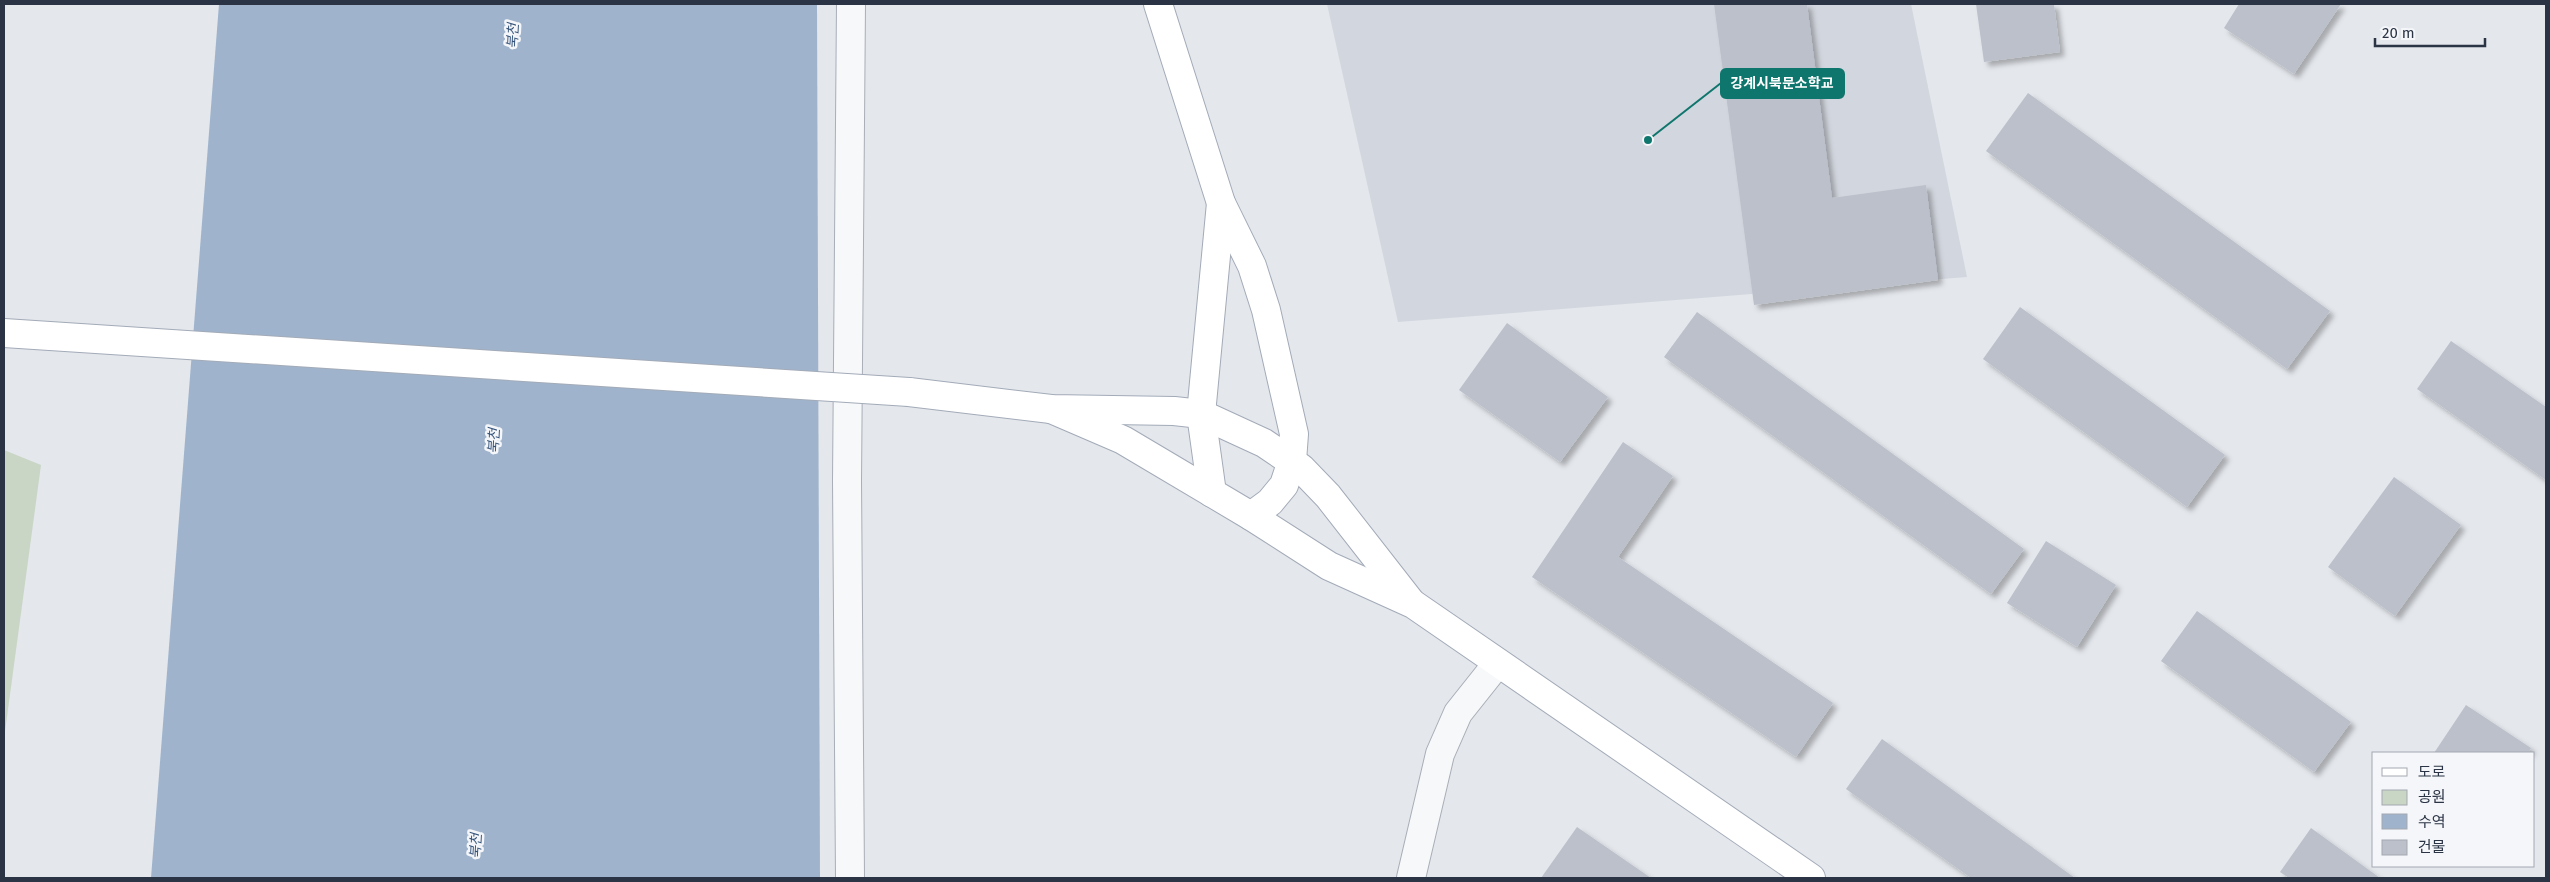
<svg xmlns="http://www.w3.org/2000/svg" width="2550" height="882" viewBox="0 0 2550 882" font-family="'Fira Sans','Noto Sans KR',sans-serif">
	<defs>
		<filter id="shadow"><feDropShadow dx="4.5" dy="4.5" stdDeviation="2.5" flood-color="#0004"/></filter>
	</defs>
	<rect width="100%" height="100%" fill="#e4e7ec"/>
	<path fill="#d2d6de" d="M 1327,4 L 1911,4 L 1967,277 L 1398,322 Z"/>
	<path fill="#c9d6c5" d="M 4,450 L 41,465 L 4,739 Z"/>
	<path fill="#9fb4cc" d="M 219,4 L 817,4 L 820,878 L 151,878 Z"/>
	<g fill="#bbc0ca" filter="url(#shadow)">
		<path d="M 1714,4 L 1807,4 L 1832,198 L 1926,185 L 1938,280 L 1754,305 Z"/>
		<path d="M 1976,4 L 2054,4 L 2060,52 L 1984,62 Z"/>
		<path d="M 2239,4 L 2341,4 L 2294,74 L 2224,28 Z"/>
		<path d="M 2028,93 L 2330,311 L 2287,369 L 1986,151 Z"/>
		<path d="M 2020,307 L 2225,455 L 2187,507 L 1983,359 Z"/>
		<path d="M 1697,312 L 2024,549 L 1991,594 L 1664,357 Z"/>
		<path d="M 1507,323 L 1608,397 L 1560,462 L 1459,390 Z"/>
		<path d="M 2451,341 L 2546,407 L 2546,480 L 2417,389 Z"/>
		<path d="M 1623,442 L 1673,476 L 1618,557 L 1833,703 L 1796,757 L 1532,577 Z"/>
		<path d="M 2394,477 L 2461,525 L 2395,616 L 2328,567 Z"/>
		<path d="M 2046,541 L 2116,585 L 2077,647 L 2007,603 Z"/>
		<path d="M 2197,611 L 2351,722 L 2314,772 L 2161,661 Z"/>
		<path d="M 2466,705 L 2531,748 L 2528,753 L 2434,753 Z"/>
		<path d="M 1882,739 L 2075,878 L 1971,878 L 1846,789 Z"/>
		<path d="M 1577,827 L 1651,878 L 1541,878 Z"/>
		<path d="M 2311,828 L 2380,878 L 2289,878 L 2280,872 Z"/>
	</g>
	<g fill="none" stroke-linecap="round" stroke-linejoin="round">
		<g stroke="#a9aeb7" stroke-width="30">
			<g id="minor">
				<path d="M 850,878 L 847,481 L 851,4"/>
				<path d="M 1411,878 L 1440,754 L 1458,713 L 1497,664"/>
			</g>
		</g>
		<g stroke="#a3abb8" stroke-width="30">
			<g id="major">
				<path d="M 1158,4 L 1221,203 L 1252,266 L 1266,310 L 1294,434 L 1292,461 L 1284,485 L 1270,502 L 1251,516"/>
				<path d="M 909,392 L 1051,409 L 1174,411 L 1201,414 L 1264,443 L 1301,468 L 1328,496 L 1410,601"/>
				<path d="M 1051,409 L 1123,440 L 1251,516 L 1329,566 L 1413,604 L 1811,878"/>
				<path d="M 1212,493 L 1201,414 L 1221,203"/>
			</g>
		</g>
		<use href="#minor" stroke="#f7f8fa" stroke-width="28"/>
		<use href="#major" stroke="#fff" stroke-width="28"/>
		<g stroke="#a3abb8" stroke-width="30" stroke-linecap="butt">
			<path id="major-bridge" d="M 4,333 L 909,392"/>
		</g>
		<use href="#major-bridge" stroke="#fff" stroke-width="28"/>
	</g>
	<g text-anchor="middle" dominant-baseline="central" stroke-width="5" stroke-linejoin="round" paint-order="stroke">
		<g font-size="14" font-style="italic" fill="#34527a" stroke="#f4f6f9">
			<text transform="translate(513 36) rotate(-87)">북천</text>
			<text transform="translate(494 441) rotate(-87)">북천</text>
			<text transform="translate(476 846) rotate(-87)">북천</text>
		</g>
	</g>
	<path fill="none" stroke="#0f766e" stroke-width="2" d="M1648 140L1721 83"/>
	<circle fill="#0f766e" stroke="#f4f6f9" stroke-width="2" cx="1648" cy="140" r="5"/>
	<rect fill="#0f766e" stroke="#0f766e" stroke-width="2" x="1721" y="69" width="123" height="29" rx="5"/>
	<g font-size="14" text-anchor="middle" font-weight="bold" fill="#fff">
		<text x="1782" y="88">강계시북문소학교</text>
	</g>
	<rect width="2550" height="882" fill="none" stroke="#2b3445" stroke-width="10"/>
	<rect x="2372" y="752" width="162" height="115" fill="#f4f6f9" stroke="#a4a8b1"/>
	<rect x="2382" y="768" width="25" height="8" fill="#ffffff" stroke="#a4a8b1"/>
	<text x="2418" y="777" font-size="15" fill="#2b3445">도로</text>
	<rect x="2382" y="790" width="25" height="15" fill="#c9d6c5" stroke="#a4a8b1"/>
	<text x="2418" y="802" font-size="15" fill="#2b3445">공원</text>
	<rect x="2382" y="814" width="25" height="15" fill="#9fb4cc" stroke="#a4a8b1"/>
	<text x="2418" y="827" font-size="15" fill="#2b3445">수역</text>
	<rect x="2382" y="840" width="25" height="15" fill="#bbc0ca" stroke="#a4a8b1"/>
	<text x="2418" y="852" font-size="15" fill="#2b3445">건물</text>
	<path d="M2375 38v8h110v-8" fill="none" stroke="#2b3445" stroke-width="2.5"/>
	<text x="2382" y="38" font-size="15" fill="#2b3445" stroke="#f4f6f9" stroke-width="4" paint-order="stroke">20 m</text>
</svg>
